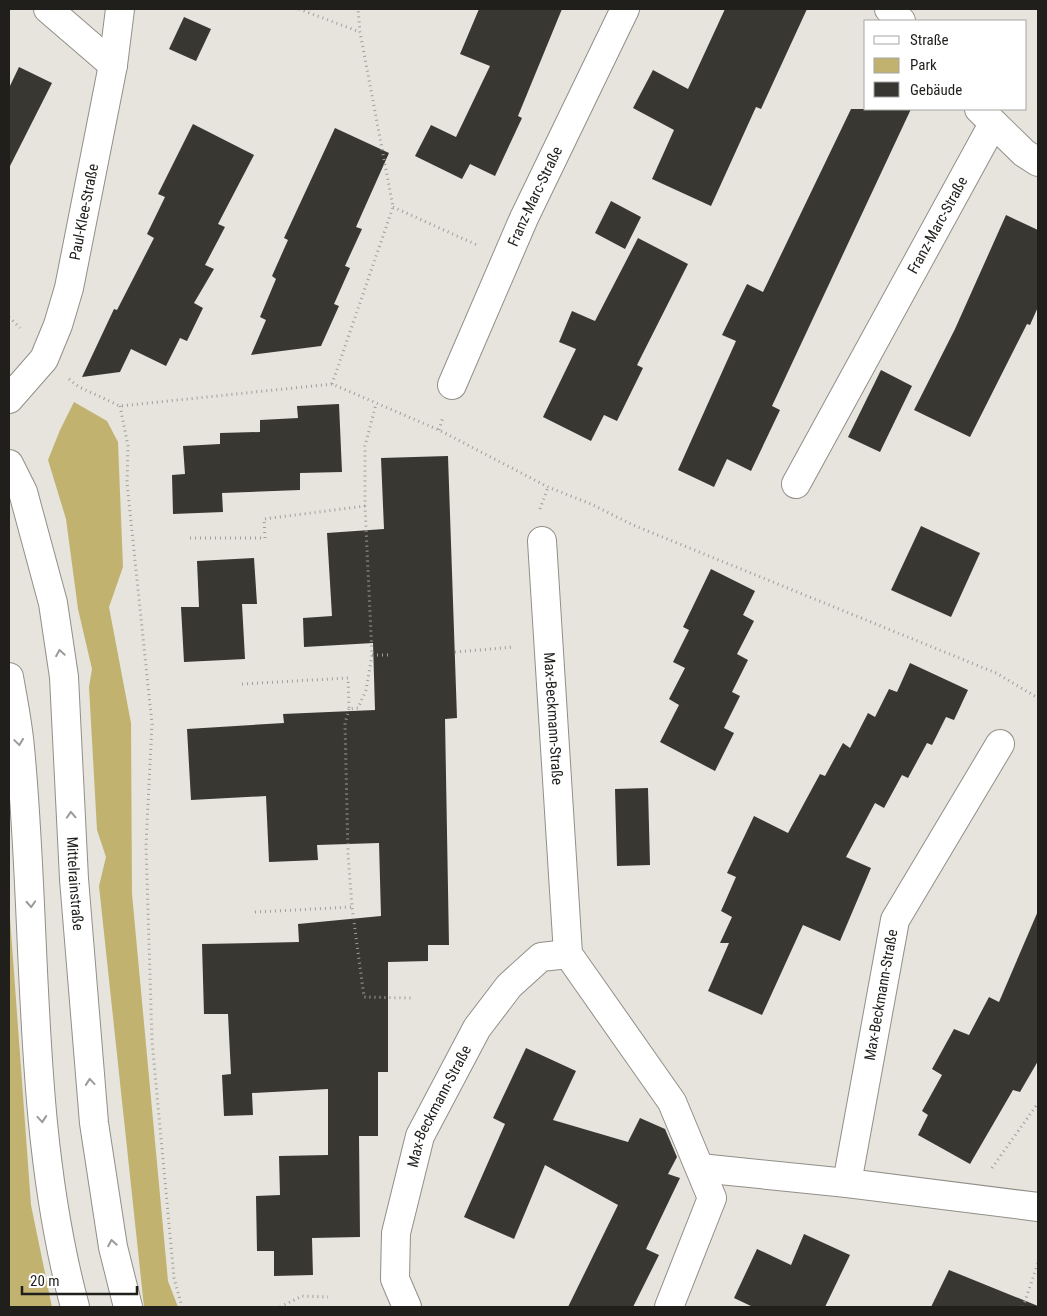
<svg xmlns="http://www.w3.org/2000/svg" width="1047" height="1316" viewBox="0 0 1047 1316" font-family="'Roboto Condensed',sans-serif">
	<rect width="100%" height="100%" fill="#e6e4dd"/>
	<g fill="#c1b36f">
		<path d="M 74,402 L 107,421 L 118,442 L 123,567 L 109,607 L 131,723 L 132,894 L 168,1281 L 178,1307 L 144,1307 L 99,886 L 106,857 L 97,830 L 89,687 L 92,669 L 78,609 L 66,519 L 48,460 L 60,430 Z"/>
		<path d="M 9,904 L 31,1205 L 52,1307 L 9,1307 Z"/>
	</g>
	<g fill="#383731">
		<path d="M 479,9 L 562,9 L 518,116 L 522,118 L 495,176 L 470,164 L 462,179 L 415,156 L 431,125 L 456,137 L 490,66 L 460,54 Z"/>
		<path d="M 725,9 L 807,9 L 761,109 L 756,107 L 711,206 L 652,179 L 674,130 L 633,108 L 653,70 L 688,89 Z"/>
		<path d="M 184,17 L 211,29 L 196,61 L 169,49 Z"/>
		<path d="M 19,67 L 52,83 L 9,168 L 9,88 Z"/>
		<path d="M 851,109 L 911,109 L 772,406 L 780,410 L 751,471 L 727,459 L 714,487 L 678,470 L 736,341 L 722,335 L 747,284 L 763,292 Z"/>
		<path d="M 193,124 L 254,155 L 218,224 L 225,227 L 205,265 L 214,269 L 194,303 L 203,308 L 187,341 L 180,338 L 166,366 L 131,349 L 120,372 L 82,377 L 114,309 L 117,310 L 154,238 L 147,234 L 165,197 L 158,194 Z"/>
		<path d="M 335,128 L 389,153 L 356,227 L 362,229 L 345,266 L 350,268 L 334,304 L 339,306 L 321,346 L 251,355 L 266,320 L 260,317 L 276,279 L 272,276 L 288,240 L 284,238 Z"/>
		<path d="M 611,201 L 641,217 L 625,249 L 595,233 Z"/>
		<path d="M 1006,215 L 1038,230 L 1038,307 L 1030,325 L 1027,324 L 970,437 L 914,410 L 955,329 Z"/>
		<path d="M 638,238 L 688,264 L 637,365 L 643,368 L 617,421 L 604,415 L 591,441 L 543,417 L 576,349 L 559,342 L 572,311 L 595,321 Z"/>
		<path d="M 881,370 L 912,386 L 880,452 L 848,437 Z"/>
		<path d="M 339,404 L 342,472 L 300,473 L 300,490 L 222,493 L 223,512 L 173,514 L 172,475 L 185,474 L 183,446 L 220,444 L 220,433 L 260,432 L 260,420 L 298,418 L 297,406 Z"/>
		<path d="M 448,456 L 457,718 L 445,719 L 449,945 L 428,945 L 428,961 L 388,962 L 388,1072 L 378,1072 L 378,1136 L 359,1136 L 360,1237 L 312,1238 L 313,1275 L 274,1276 L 274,1251 L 257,1251 L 256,1196 L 280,1195 L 279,1156 L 328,1155 L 328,1089 L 252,1093 L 253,1115 L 224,1116 L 222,1075 L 231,1074 L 228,1014 L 204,1014 L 202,944 L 299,942 L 298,924 L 381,916 L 379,843 L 317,845 L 318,860 L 269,862 L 266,796 L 191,800 L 187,729 L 284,723 L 283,714 L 375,710 L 373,643 L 304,647 L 303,618 L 332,616 L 327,533 L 384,529 L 381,458 Z"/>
		<path d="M 921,526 L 980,553 L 951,617 L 891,590 Z"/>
		<path d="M 254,558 L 257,604 L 242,604 L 245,659 L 184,662 L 181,607 L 199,607 L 197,561 Z"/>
		<path d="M 711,569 L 755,591 L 743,615 L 754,621 L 737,654 L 748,660 L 732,692 L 740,696 L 724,728 L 734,733 L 715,771 L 660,742 L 679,705 L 669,699 L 685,668 L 673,662 L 689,630 L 683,627 Z"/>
		<path d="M 910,663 L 968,690 L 954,720 L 946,717 L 932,745 L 927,743 L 908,778 L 902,775 L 884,808 L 875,803 L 846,857 L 871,868 L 840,941 L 803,925 L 762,1015 L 708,991 L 729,943 L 720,943 L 732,917 L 721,911 L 736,877 L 727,873 L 754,816 L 788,833 L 820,774 L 825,776 L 843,743 L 850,748 L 868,713 L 875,717 L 889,689 L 897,692 Z"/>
		<path d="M 648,788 L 650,865 L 617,866 L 615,789 Z"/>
		<path d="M 1038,911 L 1038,1061 L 1020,1092 L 1013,1090 L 970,1164 L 918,1135 L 928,1115 L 922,1111 L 942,1075 L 932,1069 L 954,1029 L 969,1035 L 989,997 L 999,1002 Z"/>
		<path d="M 526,1048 L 576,1071 L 553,1120 L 628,1142 L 640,1118 L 665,1129 L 677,1157 L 668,1174 L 680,1178 L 646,1249 L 659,1255 L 633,1307 L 568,1307 L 618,1205 L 545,1165 L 514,1239 L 464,1217 L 505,1124 L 493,1118 Z"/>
		<path d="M 804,1234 L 850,1255 L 825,1307 L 753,1307 L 734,1298 L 757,1249 L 791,1265 Z"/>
		<path d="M 949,1270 L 1038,1306 L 1038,1307 L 931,1307 Z"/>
	</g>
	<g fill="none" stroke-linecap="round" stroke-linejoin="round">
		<g stroke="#918f88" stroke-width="30">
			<g id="minor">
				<path d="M 48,9 L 113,65"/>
				<path d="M 889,9 L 901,21"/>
				<path d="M 979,109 L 1024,153 L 1038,162"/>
				<path id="s1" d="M 452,385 L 524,218 L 625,9"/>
				<path id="s2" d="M 9,399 L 44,359 L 58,325 L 69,288 L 113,65 L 120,9"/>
				<path id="s3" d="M 9,464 L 23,492 L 53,603 L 64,677 L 74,879 L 94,1123 L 113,1247 L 128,1307"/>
				<path id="s4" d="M 796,484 L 993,124"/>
				<path id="s5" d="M 542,541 L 568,954 L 672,1102 L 712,1198 L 669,1307"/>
				<path d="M 9,677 C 13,700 18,724 20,748 C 38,934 26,1125 75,1307"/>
				<path d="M 1000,744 L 895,920 L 847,1183 L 1038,1207"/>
				<path d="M 700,1168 L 847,1183"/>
				<path id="s6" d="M 407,1307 L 395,1279 L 396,1233 L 420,1136 L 477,1028 L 509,986 L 541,957 L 568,954"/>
			</g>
		</g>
		<g stroke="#a09e99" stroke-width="3" stroke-dasharray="1 4" stroke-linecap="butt">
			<path d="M 299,9 L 360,32"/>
			<path d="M 393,207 L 477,245"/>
			<path d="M 9,317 L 20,328"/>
			<path d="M 69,379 L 79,387 L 120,406 L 332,384 L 439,430 L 548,487 L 591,504 L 633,525 L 996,673 L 1038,698"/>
			<path d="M 332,384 L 393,207 L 360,32 L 358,9"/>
			<path d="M 120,406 L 128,446 L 127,483 L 152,724 L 146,845 L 152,1041 L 174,1278 L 182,1307"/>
			<path d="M 439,430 L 443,417"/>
			<path d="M 540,509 L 548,487"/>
			<path d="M 190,538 L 265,538 L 264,519 L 365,506"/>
			<path d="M 455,652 L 514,647"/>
			<path d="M 372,655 L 388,655"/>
			<path d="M 242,684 L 348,678 L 349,709 L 358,708 L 366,690 L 372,655 L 365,506 L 365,446 L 376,404"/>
			<path d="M 349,709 L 345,723 L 348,854 L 352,907 L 364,997 L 411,998"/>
			<path d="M 255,912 L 352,907"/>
			<path d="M 992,1168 L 1038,1103"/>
			<path d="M 280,1307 L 302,1296 L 328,1297"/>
			<path d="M 1023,1307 L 1038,1263"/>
		</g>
		<use href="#minor" stroke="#fff" stroke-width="28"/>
	</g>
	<defs><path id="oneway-chevron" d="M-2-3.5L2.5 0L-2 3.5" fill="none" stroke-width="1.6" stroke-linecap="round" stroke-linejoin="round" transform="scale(1.25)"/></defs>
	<g stroke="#9b9a99">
		<use href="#oneway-chevron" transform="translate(60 653) rotate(-99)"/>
		<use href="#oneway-chevron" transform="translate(19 742) rotate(82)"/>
		<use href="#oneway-chevron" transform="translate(71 815) rotate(-93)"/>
		<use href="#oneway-chevron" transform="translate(31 904) rotate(87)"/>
		<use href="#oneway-chevron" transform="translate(90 1082) rotate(-95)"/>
		<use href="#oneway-chevron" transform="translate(42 1119) rotate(85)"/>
		<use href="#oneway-chevron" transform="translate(112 1243) rotate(-100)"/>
	</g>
	<g text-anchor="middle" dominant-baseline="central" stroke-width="5" stroke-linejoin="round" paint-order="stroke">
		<g font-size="15" fill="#201f1c" stroke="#fff">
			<text stroke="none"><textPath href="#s1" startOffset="206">Franz-Marc-Straße</textPath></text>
			<text stroke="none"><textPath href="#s2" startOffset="206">Paul-Klee-Straße</textPath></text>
			<text stroke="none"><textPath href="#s4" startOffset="295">Franz-Marc-Straße</textPath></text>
			<text stroke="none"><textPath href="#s5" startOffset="178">Max-Beckmann-Straße</textPath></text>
			<text stroke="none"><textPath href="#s3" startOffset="428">Mittelrainstraße</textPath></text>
			<text transform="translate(881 995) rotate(-80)">Max-Beckmann-Straße</text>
			<text stroke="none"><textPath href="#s6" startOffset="211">Max-Beckmann-Straße</textPath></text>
		</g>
	</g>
	<rect width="1047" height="1316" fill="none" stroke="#201f1c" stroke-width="20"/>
	<rect x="864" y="20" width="162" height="90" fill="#ffffff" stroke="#a6a5a4"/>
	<rect x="874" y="36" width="25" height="8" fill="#ffffff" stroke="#a6a5a4"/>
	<text x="910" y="45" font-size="15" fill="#201f1c">Straße</text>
	<rect x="874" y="58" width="25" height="15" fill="#c1b36f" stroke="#a6a5a4"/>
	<text x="910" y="70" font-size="15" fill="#201f1c">Park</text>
	<rect x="874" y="82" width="25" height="15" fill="#383731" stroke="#a6a5a4"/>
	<text x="910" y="95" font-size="15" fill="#201f1c">Gebäude</text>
	<path d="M22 1286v8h115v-8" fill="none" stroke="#201f1c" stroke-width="2.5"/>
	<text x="30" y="1286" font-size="15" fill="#201f1c" stroke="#ffffff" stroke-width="4" paint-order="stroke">20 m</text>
</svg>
